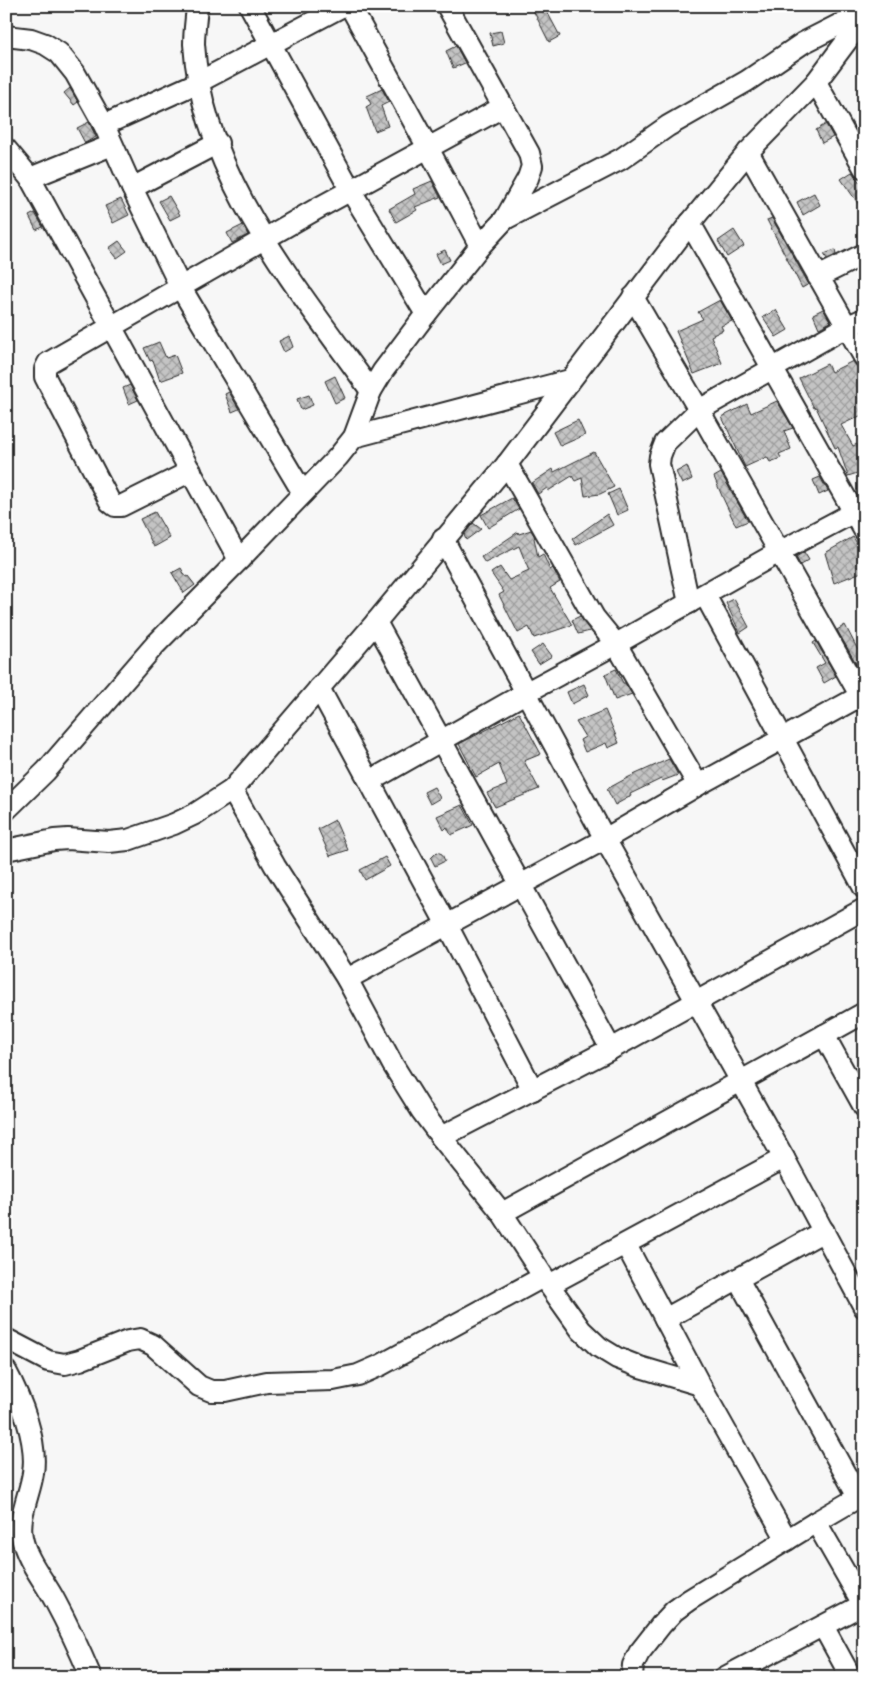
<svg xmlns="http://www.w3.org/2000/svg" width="870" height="1683" viewBox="0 0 870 1683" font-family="'Shantell Sans',sans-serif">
	<defs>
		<pattern id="building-cross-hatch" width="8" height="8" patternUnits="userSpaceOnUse" patternTransform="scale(1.25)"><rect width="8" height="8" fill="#c4c4c4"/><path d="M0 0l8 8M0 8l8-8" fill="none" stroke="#9f9f9f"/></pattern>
	</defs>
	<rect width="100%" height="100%" fill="#f7f7f7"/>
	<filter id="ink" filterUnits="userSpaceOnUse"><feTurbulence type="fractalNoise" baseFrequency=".02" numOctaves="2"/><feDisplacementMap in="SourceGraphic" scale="10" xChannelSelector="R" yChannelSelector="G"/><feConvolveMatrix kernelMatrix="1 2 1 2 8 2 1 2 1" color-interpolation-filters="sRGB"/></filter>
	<g filter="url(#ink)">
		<g fill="url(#building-cross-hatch)" stroke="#2b2b2b">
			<path d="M 531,6 L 544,6 L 560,36 L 549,42 Z"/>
			<path d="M 501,31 L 504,43 L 493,46 L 490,33 Z"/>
			<path d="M 456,46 L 465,63 L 453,68 L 446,51 Z"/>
			<path d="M 70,88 L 78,102 L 74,105 L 64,93 Z"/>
			<path d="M 382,89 L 389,102 L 381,106 L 388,126 L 375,131 L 366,107 L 371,104 L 367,96 Z"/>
			<path d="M 89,122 L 96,137 L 85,143 L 77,128 Z"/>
			<path d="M 826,124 L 833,137 L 822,143 L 816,130 Z"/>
			<path d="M 852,172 L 864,188 L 864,212 L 841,179 Z"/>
			<path d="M 432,181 L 440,197 L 415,207 L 417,210 L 396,222 L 389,209 L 415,194 L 413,189 Z"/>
			<path d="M 814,193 L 820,205 L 803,215 L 797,202 Z"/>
			<path d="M 169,196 L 180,215 L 170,220 L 159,201 Z"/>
			<path d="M 121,199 L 129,215 L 113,223 L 105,206 Z"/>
			<path d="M 35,213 L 43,227 L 36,230 L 29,216 Z"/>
			<path d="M 772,218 L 808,283 L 809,284 L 802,288 L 767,220 Z"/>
			<path d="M 243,225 L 248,235 L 232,243 L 227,233 Z"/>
			<path d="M 734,230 L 744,246 L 727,257 L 718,241 Z"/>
			<path d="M 119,241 L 127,251 L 117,258 L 109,248 Z"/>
			<path d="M 445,250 L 450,260 L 441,264 L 436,254 Z"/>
			<path d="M 835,250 L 836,255 L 827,259 L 824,254 Z"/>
			<path d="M 720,300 L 732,321 L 721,326 L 723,330 L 711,336 L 722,363 L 694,374 L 676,331 L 703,319 L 698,312 Z"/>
			<path d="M 823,309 L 831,322 L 819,328 L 813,314 Z"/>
			<path d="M 776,310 L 788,330 L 776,337 L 763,317 Z"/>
			<path d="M 289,336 L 293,347 L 284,352 L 279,341 Z"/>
			<path d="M 159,342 L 166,358 L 175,355 L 182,373 L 160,381 L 153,360 L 150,361 L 144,348 Z"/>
			<path d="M 853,361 L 858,367 L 864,369 L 864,414 L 841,425 L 853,446 L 857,444 L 864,463 L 864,471 L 848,476 L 838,447 L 835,448 L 816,407 L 814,408 L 799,378 L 827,364 L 831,372 Z"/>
			<path d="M 335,376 L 345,398 L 335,403 L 325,381 Z"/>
			<path d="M 130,385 L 138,400 L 129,404 L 123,388 Z"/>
			<path d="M 229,392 L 239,409 L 232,412 L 225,394 Z"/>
			<path d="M 309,395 L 313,405 L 301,410 L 297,399 Z"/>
			<path d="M 777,401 L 793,428 L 784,431 L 791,449 L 779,454 L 781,458 L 770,462 L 767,457 L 745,467 L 722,417 L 747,404 L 751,413 Z"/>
			<path d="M 578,420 L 585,435 L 560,446 L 553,432 Z"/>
			<path d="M 594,452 L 614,487 L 600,494 L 585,496 L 582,478 L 575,481 L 572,476 L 548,491 L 547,488 L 538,494 L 532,483 L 553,469 L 554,472 Z"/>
			<path d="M 687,466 L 692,479 L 682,484 L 676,472 Z"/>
			<path d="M 721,473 L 748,521 L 736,526 L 722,496 L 714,477 Z"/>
			<path d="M 820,477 L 828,491 L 819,495 L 813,480 Z"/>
			<path d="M 619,489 L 628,510 L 617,515 L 608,494 Z"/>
			<path d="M 512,498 L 519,509 L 488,528 L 481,515 Z"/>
			<path d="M 155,512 L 170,538 L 154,547 L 140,519 Z"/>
			<path d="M 607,514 L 613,525 L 576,545 L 572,539 Z"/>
			<path d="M 473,523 L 481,529 L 466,540 L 464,535 Z"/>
			<path d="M 531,530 L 535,537 L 534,538 L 538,557 L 543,554 L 550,570 L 553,568 L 560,582 L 550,588 L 572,625 L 534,638 L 529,627 L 518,633 L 499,595 L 504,592 L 491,573 L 500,567 L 509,580 L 529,571 L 519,546 L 485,563 L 481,557 L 518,532 L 519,534 Z"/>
			<path d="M 853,537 L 864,554 L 864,571 L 834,583 L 825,553 Z"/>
			<path d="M 804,552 L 809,560 L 800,565 L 796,557 Z"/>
			<path d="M 181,568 L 186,577 L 188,576 L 195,585 L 184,593 L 172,573 Z"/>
			<path d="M 734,599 L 749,627 L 740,633 L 726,603 Z"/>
			<path d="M 580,616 L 590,631 L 578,634 L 572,620 Z"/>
			<path d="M 845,625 L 858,650 L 864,647 L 864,662 L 857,665 L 837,630 Z"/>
			<path d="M 816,641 L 836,676 L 824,683 L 816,668 L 825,663 L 813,643 Z"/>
			<path d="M 543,644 L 552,656 L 539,664 L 531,652 Z"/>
			<path d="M 616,669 L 623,683 L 625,683 L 632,694 L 615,700 L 605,674 Z"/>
			<path d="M 584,684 L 589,695 L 572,704 L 567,692 Z"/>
			<path d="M 605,710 L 619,743 L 608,748 L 606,743 L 585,752 L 580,740 L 585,737 L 576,722 Z"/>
			<path d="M 519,713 L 541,754 L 524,761 L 539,789 L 495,807 L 487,793 L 507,785 L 499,764 L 476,777 L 459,744 Z"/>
			<path d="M 669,759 L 678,775 L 662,781 L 661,779 L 630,794 L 631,796 L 615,805 L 607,789 L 629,777 Z"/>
			<path d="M 434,787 L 440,798 L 430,804 L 424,792 Z"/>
			<path d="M 462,805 L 473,825 L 451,835 L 447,827 L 444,830 L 437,816 Z"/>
			<path d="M 335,820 L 348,850 L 330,856 L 318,829 Z"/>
			<path d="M 437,852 L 442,854 L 445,861 L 435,866 L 431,858 Z"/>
			<path d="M 385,857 L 390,866 L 365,880 L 360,870 Z"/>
		</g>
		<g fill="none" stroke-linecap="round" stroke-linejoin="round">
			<g stroke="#2b2b2b" stroke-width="24">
				<g id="minor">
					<path d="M 197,6 C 196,19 194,32 194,44 C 202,176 298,288 371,391"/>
					<path d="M 250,6 L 351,191 L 426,314"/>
					<path d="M 350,6 L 428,148 L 480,246"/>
					<path d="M 6,36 L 31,39 L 45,44 L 59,53 L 75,73 L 104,125 L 132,188 L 181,288 L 303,493"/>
					<path d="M 816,82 L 864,168"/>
					<path d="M 104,125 L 199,82 L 343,6"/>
					<path d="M 6,149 L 30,178 L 239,560"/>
					<path d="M 748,152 L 864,357"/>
					<path d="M 30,178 L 112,145"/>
					<path d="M 132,188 L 218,143"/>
					<path d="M 505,219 L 621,159 L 668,126 L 747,81 L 803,43 L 864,12"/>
					<path d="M 690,223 L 864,530"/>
					<path d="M 818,277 L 864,254"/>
					<path d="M 633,297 L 699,410 L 864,702"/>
					<path d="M 354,437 L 570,380"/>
					<path d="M 507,464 L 594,617 L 616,644 L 698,785"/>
					<path d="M 191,471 L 121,506 L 115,506 L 110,502 L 45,377 L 45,369 L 48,363 L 320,207 L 503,107"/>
					<path d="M 443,539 L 605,839 L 784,1158 L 864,1307"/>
					<path d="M 705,595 L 864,888"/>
					<path d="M 689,603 L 659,464 L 660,456 L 665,443 L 699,410 L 846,327 L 864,319"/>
					<path d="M 376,622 L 611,1049"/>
					<path d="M 319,688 L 447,925 L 533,1090"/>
					<path d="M 370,781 L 527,692 L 616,644 L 779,552 L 864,507"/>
					<path d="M 232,790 L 275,866 L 347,979 L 393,1065 L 421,1110 L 441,1137 L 502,1213 L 549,1285 L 581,1330 L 599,1347 L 617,1358 L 640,1367 L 700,1385"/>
					<path d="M 6,810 L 46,771 L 155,645 L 239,560 L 338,457 L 354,437 L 371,391 L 383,371 L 426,314 L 480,246 L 505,219 L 528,178 L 532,166 L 529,153 L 447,6"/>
					<path d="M 6,850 L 54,840 L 68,839 L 109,842 L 128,840 L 174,824 L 195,814 L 232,790 L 376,622 L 507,464 L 690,223 L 748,152 L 816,82 L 864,18"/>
					<path d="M 347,979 L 605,839 L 698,785 L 864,694"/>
					<path d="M 824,1035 L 864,1107"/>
					<path d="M 441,1137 L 611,1049 L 864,909"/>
					<path d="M 502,1213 L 864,1013"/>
					<path d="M 626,1245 L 700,1385 L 787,1540"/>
					<path d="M 738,1279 L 858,1497"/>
					<path d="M 549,1285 L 784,1158"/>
					<path d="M 665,1319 L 824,1231"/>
					<path d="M 6,1339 L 48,1361 L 65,1364 L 80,1360 L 128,1341 L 140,1339 L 153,1345 L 199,1386 L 211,1391 L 225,1391 L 267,1382 L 333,1380 L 358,1375 L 381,1365 L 543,1277"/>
					<path d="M 6,1371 C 21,1399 38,1441 33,1473 C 30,1494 18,1516 22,1537 C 26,1560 44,1580 55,1601 C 68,1625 80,1651 91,1677"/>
					<path d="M 816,1522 L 863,1604"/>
					<path d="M 823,1626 L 851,1677"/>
					<path d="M 632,1677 L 633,1665 L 639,1653 L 661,1625 L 674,1611 L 689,1600 L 816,1522 L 864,1494"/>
					<path d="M 725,1677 L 864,1604"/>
				</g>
			</g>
			<use href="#minor" stroke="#fff" stroke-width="20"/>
		</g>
	</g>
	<rect width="870" height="1683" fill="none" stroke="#fff" stroke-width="25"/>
	<rect x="12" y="12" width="845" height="1658" fill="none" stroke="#2b2b2b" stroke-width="2" filter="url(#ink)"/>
</svg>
